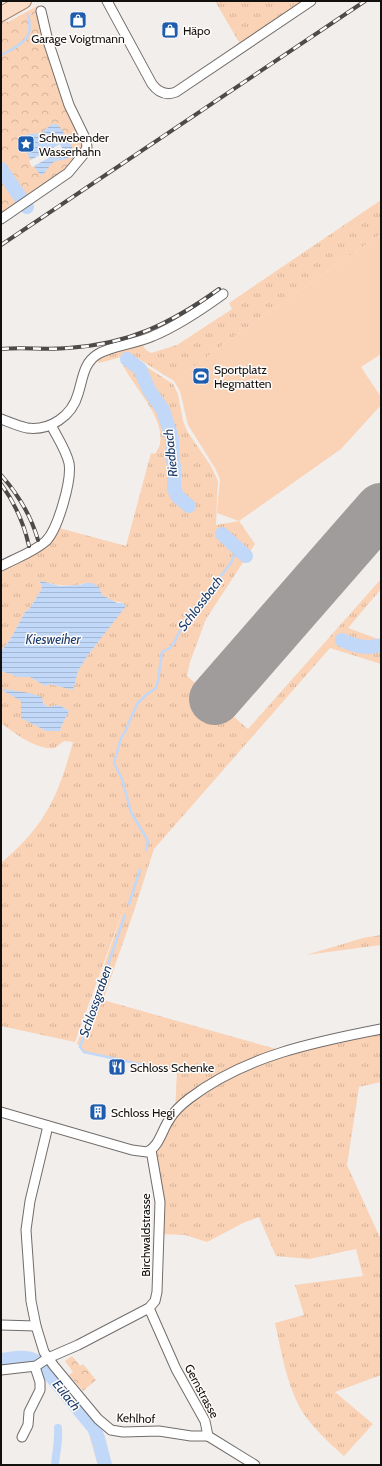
<svg xmlns="http://www.w3.org/2000/svg" width="382" height="1466" viewBox="0 0 382 1466" font-family="Cabin,sans-serif">
	<defs>
		<pattern id="grass-tufts" width="24" height="20" patternUnits="userSpaceOnUse"><rect width="24" height="20" fill="#fad2b5"/><path d="M3 7l-1-3M5 7V3M7 7l1-3M15 17l-1-3M17 17v-4M19 17l1-3" fill="none" stroke="#d5b39a"/></pattern>
		<pattern id="park-crowns" width="20" height="18" patternUnits="userSpaceOnUse"><rect width="20" height="18" fill="#fad2b5"/><path d="M2 6a3 3 0 1 1 6 0M12 15a3 3 0 1 1 6 0" fill="none" stroke="#d5b39a"/></pattern>
		<pattern id="water-rules" width="6" height="5" patternUnits="userSpaceOnUse"><rect width="6" height="5" fill="#c1d8f8"/><path d="M0 2.5h6" fill="none" stroke="#a5b8d3"/></pattern>
	</defs>
	<rect width="100%" height="100%" fill="#f2eeec"/>
	<g fill="url(#grass-tufts)" fill-rule="evenodd">
		<path d="M 215,1 L 303,1 L 240,44 Z"/>
		<path d="M 381,200 L 381,234 L 232,338 L 174,381 L 134,356 L 129,355 L 99,363 L 94,356 L 140,341 L 146,350 L 151,353 L 177,345 L 232,309 L 229,303 Z"/>
		<path d="M 130,358 L 133,358 L 173,384 L 178,394 L 183,421 L 187,431 L 211,466 L 218,481 L 216,525 L 239,521 L 255,544 L 206,619 L 190,662 L 187,676 L 248,729 L 381,579 L 381,589 L 348,628 L 381,640 L 381,664 L 330,648 L 154,849 L 134,911 L 103,1000 L 283,1051 L 381,1029 L 381,1082 L 359,1087 L 347,1165 L 381,1240 L 381,1375 L 335,1392 L 373,1424 L 344,1456 C 330,1444 307,1422 299,1406 C 286,1381 281,1350 275,1323 L 304,1315 L 295,1285 L 363,1276 L 356,1249 L 309,1259 L 276,1256 L 259,1217 L 243,1223 L 207,1242 L 185,1235 L 158,1234 L 151,1150 L 175,1111 L 177,1071 L 84,1052 L 80,1047 L 80,1045 L 77,1044 L 127,899 L 75,1042 L 1,1026 L 1,863 C 45,826 58,797 73,742 L 64,741 L 55,748 C 38,751 14,733 1,723 L 1,671 L 19,677 L 30,677 L 45,686 L 49,684 L 73,689 L 78,671 L 88,655 L 124,607 L 124,603 L 109,600 L 85,583 C 70,588 56,585 41,581 L 39,582 L 42,585 L 41,590 L 30,608 L 25,612 L 10,640 L 1,651 L 1,570 C 21,559 49,550 59,528 L 126,546 L 151,453 L 155,454 C 157,450 160,447 160,443 C 165,416 132,386 122,363 L 124,359 ZM 21,701 L 43,703 L 48,707 L 59,705 L 69,711 L 61,727 L 60,731 L 46,731 L 22,718 Z"/>
		<path d="M 381,935 L 381,945 L 306,955 L 363,938 Z"/>
		<path d="M 28,1355 L 36,1357 L 44,1361 L 100,1432 L 110,1465 L 98,1465 L 90,1438 L 94,1435 L 37,1366 L 27,1361 L 1,1364 L 1,1357 Z"/>
	</g>
	<g fill="url(#park-crowns)">
		<path d="M 39,5 L 83,142 C 81,167 21,201 1,214 L 1,21 L 8,22 Z"/>
		<path d="M 72,1356 L 80,1366 L 83,1364 L 96,1380 L 83,1391 L 69,1375 L 73,1372 L 65,1361 Z"/>
	</g>
	<path fill="#fad2b5" d="M 381,234 L 381,354 L 361,367 L 381,397 L 381,405 L 341,449 L 239,521 L 217,513 L 220,479 L 215,468 L 188,425 L 180,391 L 174,381 L 232,338 Z"/>
	<g fill="url(#water-rules)">
		<path d="M 52,124 L 56,124 C 62,127 63,133 67,139 C 74,147 77,157 63,160 C 59,161 57,160 54,162 C 51,164 45,171 44,174 L 41,175 L 37,171 L 27,153 L 21,148 L 20,143 C 26,131 31,135 41,133 Z"/>
		<path d="M 39,581 L 41,581 L 60,586 L 80,585 L 85,583 L 92,583 L 99,587 L 102,595 L 117,603 L 123,603 L 126,606 L 88,655 L 78,671 L 73,690 L 50,684 L 45,686 L 30,677 L 19,677 L 1,671 L 1,651 L 10,640 L 25,612 L 30,608 L 41,590 L 42,585 Z"/>
		<path d="M 4,689 L 29,693 L 42,697 L 43,703 L 48,707 L 59,705 L 69,711 L 61,727 L 60,731 L 46,731 L 21,718 L 21,701 L 2,690 Z"/>
	</g>
	<path fill="#f2eeec" d="M 60,144 L 63,150 L 32,167 L 29,161 Z"/>
	<g fill="none" stroke-linecap="round" stroke-linejoin="round">
		<g stroke="#c1d8f8" stroke-width="2.5">
			<path d="M 1,55 C 20,45 35,40 28,15"/>
			<path d="M 146,850 L 148,841 L 131,812 L 122,779 L 114,763 L 121,738 L 125,732 L 137,704 L 146,695 L 156,688 L 158,680 L 162,652 L 170,648 L 175,641 L 185,620 L 191,617 L 198,611 L 206,595 L 218,583 L 220,577 L 231,563 L 237,548"/>
			<path d="M 129,904 L 140,870"/>
			<path d="M 125,915 L 80,1047 L 84,1052 L 167,1070"/>
		</g>
		<g stroke="#c1d8f8" stroke-width="8">
			<path d="M 53,1382 L 53,1378"/>
			<path d="M 55,1465 C 56,1452 59,1441 58,1428"/>
		</g>
		<g stroke="#c1d8f8" stroke-width="14">
			<path d="M 1,169 L 27,207"/>
			<path d="M 127,359 L 140,369 L 149,390 L 163,410 L 172,438 L 172,454 L 174,466 L 174,489 L 178,497 L 189,506"/>
			<path d="M 222,534 L 246,556"/>
			<path d="M 342,640 C 350,644 358,647 368,647 C 373,647 376,645 381,646"/>
			<path d="M 1,1360 C 17,1358 30,1354 43,1366 L 94,1428 L 98,1438 L 105,1465"/>
		</g>
		<path stroke="#a09c9b" stroke-width="52" d="M 215,699 L 381,509"/>
		<g stroke="#716d6b" stroke-width="11">
			<g id="street">
				<path d="M 107,1 L 152,84 C 158,92 166,96 176,92 L 311,1"/>
				<path d="M 1,219 L 68,173 L 83,155 L 87,147 L 86,140 L 69,105 L 48,41 L 41,11"/>
				<path d="M 1,419 C 9,422 18,426 27,428 C 50,431 72,416 78,394 C 83,379 83,363 98,354 C 113,345 136,344 153,336 C 177,326 201,310 223,294"/>
				<path d="M 1,566 C 16,558 34,552 46,541 C 58,529 72,480 69,463 C 66,450 57,437 51,425"/>
				<path d="M 1,1112 L 132,1150 L 147,1152 C 159,1147 162,1130 169,1120 C 174,1111 182,1104 190,1098 C 245,1056 314,1042 381,1029"/>
				<path d="M 48,1126 L 30,1201 L 26,1230 L 31,1301 L 36,1326 L 44,1352 L 54,1366 L 98,1419 L 111,1430 L 123,1432 L 159,1431 L 191,1436 L 208,1436"/>
				<path d="M 149,1308 L 176,1369 L 205,1421 L 208,1436"/>
				<path d="M 1,1325 L 36,1326"/>
				<path d="M 1,1370 L 36,1366 L 48,1358 L 78,1345 L 149,1308 L 155,1301 L 157,1292 L 160,1202 L 151,1150"/>
				<path d="M 208,1436 L 255,1465"/>
				<path d="M 22,1437 L 28,1425 L 29,1412 L 40,1390 L 40,1382 L 35,1367"/>
			</g>
		</g>
		<g stroke="#a7866f" stroke-width="16">
			<path id="primary" d="M 1,14 L 24,1"/>
		</g>
		<use href="#street" stroke="#fff" stroke-width="9"/>
		<use href="#primary" stroke="#fbddc7" stroke-width="14"/>
		<g stroke="#4d4b4a" stroke-width="4">
			<g id="rail">
				<path d="M 1,245 L 365,1"/>
				<path d="M 1,349 C 23,347 46,350 68,348 C 129,344 170,324 219,289"/>
				<path d="M 1,475 C 18,494 31,516 38,540"/>
				<path d="M 1,484 C 15,503 24,524 29,546"/>
			</g>
		</g>
		<use href="#rail" stroke="#fffcfa" stroke-width="2.5" stroke-dasharray="8" stroke-linecap="butt"/>
	</g>
	<defs>
		<g id="shop-square" transform="scale(0.9)"><rect x="-9" y="-9" width="18" height="18" rx="4" fill="#1e5cad" stroke="#fffcfa"/><path d="M-5-2.5h2.3a2.7 3.5 0 0 1 5.4 0H5L5.5 6h-11ZM-1.5-2.5h3a1.5 2.3 0 0 0-3 0Z" fill="#fff"/></g>
		<g id="sight-square" transform="scale(0.9)"><rect x="-9" y="-9" width="18" height="18" rx="4" fill="#1e5cad" stroke="#fffcfa"/><path d="M0-6L1.8-2.2L6-1.7L2.9 1.2L3.7 5.4L0 3.3L-3.7 5.4L-2.9 1.2L-6-1.7L-1.8-2.2Z" fill="#fff"/></g>
		<g id="stadium-square" transform="scale(0.9)"><rect x="-9" y="-9" width="18" height="18" rx="4" fill="#1e5cad" stroke="#fffcfa"/><path d="M0-5a6.5 5 0 1 0 0 10a6.5 5 0 1 0 0-10ZM-3.5-1.8h7v3.6h-7Z" fill="#fff"/></g>
		<g id="restaurant-square" transform="scale(0.9)"><rect x="-9" y="-9" width="18" height="18" rx="4" fill="#1e5cad" stroke="#fffcfa"/><path d="M-5-6h1v4h1v-4h1v4h1v-4h1v5L-1.5 .5V6h-2V.5L-5-1ZM5-6V6H3V1.5H1.5Q1.5-4 5-6Z" fill="#fff"/></g>
		<g id="building-square" transform="scale(0.9)"><rect x="-9" y="-9" width="18" height="18" rx="4" fill="#1e5cad" stroke="#fffcfa"/><path d="M-4-6H4V6H1V3H-1V6H-4ZM-2.5-4.3h1.7v1.8h-1.7ZM.8-4.3h1.7v1.8H.8ZM-2.5-1h1.7V.8h-1.7ZM.8-1h1.7V.8H.8Z" fill="#fff"/></g>
	</defs>
	<g fill-rule="evenodd">
		<use href="#shop-square" x="78" y="20"/>
		<use href="#shop-square" x="170" y="30"/>
		<use href="#sight-square" x="26" y="144"/>
		<use href="#stadium-square" x="201" y="376"/>
		<use href="#restaurant-square" x="117" y="1067"/>
		<use href="#building-square" x="98" y="1112"/>
	</g>
	<g text-anchor="middle" dominant-baseline="central" stroke-width="3" stroke-linejoin="round" paint-order="stroke">
		<g font-size="12" fill="#11100f" stroke="#fffcfa" text-anchor="start">
			<text x="183" y="30">Häpo</text>
			<text x="78" y="38" text-anchor="middle">Garage Voigtmann</text>
			<text x="39" y="137">Schwebender<tspan x="39" dy="14">Wasserhahn</tspan></text>
			<text x="214" y="369">Sportplatz<tspan x="214" dy="14">Hegmatten</tspan></text>
			<text x="130" y="1067">Schloss Schenke</text>
			<text x="111" y="1112">Schloss Hegi</text>
		</g>
		<g font-size="12" fill="#11100f" stroke="#fffcfa">
			<text transform="translate(145 1235) rotate(-90)">Birchwaldstrasse</text>
			<text transform="translate(202 1391) rotate(62)">Gernstrasse</text>
			<text transform="translate(136 1418) rotate(2)">Kehlhof</text>
		</g>
		<g font-size="13" font-style="italic" fill="#193c6d" stroke="#fffcfa">
			<text transform="translate(170 453) rotate(-96)">Riedbach</text>
			<text transform="translate(200 603) rotate(-53)">Schlossbach</text>
			<text x="53" y="639">Kiesweiher</text>
			<text transform="translate(95 1001) rotate(-71)">Schlossgraben</text>
			<text transform="translate(67 1395) rotate(51)">Eulach</text>
		</g>
	</g>
	<rect width="382" height="1466" fill="none" stroke="#11100f" stroke-width="4"/>
</svg>
